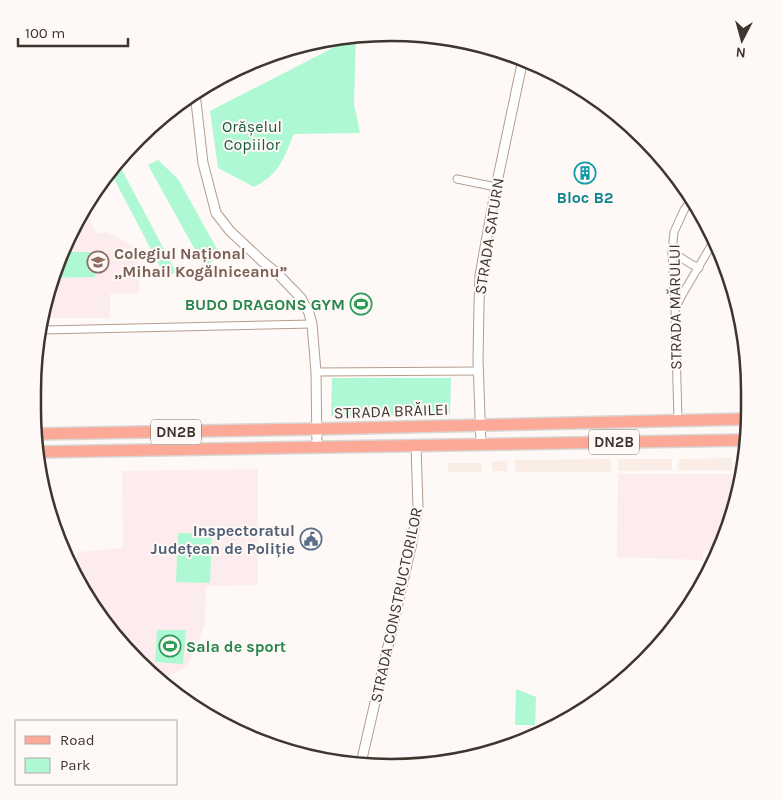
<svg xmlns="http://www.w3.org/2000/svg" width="782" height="800" viewBox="0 0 782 800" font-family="Karla,sans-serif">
	<rect width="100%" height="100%" fill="#fef9f6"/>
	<g fill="#f9ede5">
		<path d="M 732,458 L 732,470 L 678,470 L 679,459 Z"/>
		<path d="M 611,459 L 611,472 L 515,472 L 515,460 Z"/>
		<path d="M 618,459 L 672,459 L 672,470 L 618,471 Z"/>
		<path d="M 507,461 L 507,471 L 492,471 L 491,462 Z"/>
		<rect x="448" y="463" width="34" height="9"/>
	</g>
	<g fill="#fceced">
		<path d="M 84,207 L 96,234 L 106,232 L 138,248 L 139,293 L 110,294 L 110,318 L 45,318 L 52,275 L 81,212 Z"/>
		<path d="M 258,469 L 258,585 L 206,586 L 205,624 L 188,666 L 160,681 L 138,663 L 93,608 L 77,578 L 77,552 L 123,548 L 122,471 Z"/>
		<path d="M 618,474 L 732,474 L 728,529 L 719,550 L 703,550 L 703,560 L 617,557 Z"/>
	</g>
	<g fill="#aff8d4">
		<path d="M 356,36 L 354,104 L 360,133 L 294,134 C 283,159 280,174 254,187 L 218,168 L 210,111 Z"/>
		<path d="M 158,160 L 178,179 L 221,256 L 204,266 L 148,165 Z"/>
		<path d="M 121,168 L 176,272 L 166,278 L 111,173 Z"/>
		<path d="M 62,252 L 95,252 L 95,277 L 51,278 Z"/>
		<path d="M 332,378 L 451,378 L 450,414 L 331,416 Z"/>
		<path d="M 178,533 L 212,534 L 210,583 L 176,582 Z"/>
		<path d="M 157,630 L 186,630 L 183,664 L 155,662 Z"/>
		<path d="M 516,689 L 536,697 L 535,725 L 515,725 Z"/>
	</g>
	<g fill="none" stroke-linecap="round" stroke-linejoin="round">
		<g stroke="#b39d8f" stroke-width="9">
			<g id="minor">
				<path d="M 457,179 L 496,187"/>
				<path d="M 672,252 L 691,264 L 699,268"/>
				<path d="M 676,307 L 682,295 L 715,239"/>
				<path d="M 44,330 L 312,324"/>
				<path d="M 316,372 L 479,371"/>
				<path d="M 678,420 L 675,310 L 672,252 L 674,232 L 684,210 L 692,199"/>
			</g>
		</g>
		<g stroke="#b39d8f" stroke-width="11">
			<g id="tertiary">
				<path d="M 195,93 L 203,163 L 216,213 L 230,231 L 262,261 L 278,274 L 301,298 L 309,313 L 312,324 L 316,372 L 317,448"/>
				<path d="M 481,444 L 478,360 L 479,304 L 480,275 L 496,187 L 523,59"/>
				<path d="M 361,763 L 411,547 L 418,507 L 416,446"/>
			</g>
		</g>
		<g stroke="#d8d7d5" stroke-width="14">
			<g id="primary">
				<path d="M 35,434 L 316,429 L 747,419"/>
				<path d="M 37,452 L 747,440"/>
			</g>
		</g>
		<use href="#minor" stroke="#fff" stroke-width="7"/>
		<use href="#tertiary" stroke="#fff" stroke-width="9"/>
		<use href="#primary" stroke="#fca998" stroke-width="11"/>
	</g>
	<defs>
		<g id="building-ring" transform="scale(1.125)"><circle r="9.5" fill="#fef9f6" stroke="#0f9aa8" stroke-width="1.5"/><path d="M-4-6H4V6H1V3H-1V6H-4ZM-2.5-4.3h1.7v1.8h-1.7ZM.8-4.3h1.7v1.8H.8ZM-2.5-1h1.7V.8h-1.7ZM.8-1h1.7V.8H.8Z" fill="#0f9aa8"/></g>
		<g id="university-ring" transform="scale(1.125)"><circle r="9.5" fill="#fef9f6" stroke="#8d6e63" stroke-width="1.5"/><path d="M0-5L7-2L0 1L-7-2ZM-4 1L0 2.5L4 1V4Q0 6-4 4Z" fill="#8d6e63"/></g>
		<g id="stadium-ring" transform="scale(1.125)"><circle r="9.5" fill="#fef9f6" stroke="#2e9e5b" stroke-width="1.5"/><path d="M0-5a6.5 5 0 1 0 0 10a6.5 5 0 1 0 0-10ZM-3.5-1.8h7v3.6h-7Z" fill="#2e9e5b"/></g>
		<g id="civic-ring" transform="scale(1.125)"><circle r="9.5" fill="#fef9f6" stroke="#5c6f8a" stroke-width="1.5"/><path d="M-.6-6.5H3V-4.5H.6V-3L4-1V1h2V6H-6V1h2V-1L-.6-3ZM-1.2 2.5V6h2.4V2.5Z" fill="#5c6f8a"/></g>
	</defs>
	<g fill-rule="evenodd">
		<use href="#building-ring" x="585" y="173"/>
		<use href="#university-ring" x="98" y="262"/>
		<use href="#stadium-ring" x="361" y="304"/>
		<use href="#civic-ring" x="311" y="539"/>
		<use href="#stadium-ring" x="170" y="646"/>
	</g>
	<g text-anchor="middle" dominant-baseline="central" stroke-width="4" stroke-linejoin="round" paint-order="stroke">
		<g fill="#fef9f6" stroke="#78706b" stroke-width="1">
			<rect x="151" y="419.5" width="50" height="25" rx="4"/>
			<rect x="589" y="429.5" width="50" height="25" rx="4"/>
		</g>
		<g font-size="15" font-weight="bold" fill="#3e352f">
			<text x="176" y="432">DN2B</text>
			<text x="614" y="442">DN2B</text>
		</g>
		<g font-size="16" fill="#1b5c42" stroke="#fef9f6">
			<text x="252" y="126">Orășelul<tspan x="252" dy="18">Copiilor</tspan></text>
		</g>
		<g font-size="16" font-weight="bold" fill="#0d838f" stroke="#fef9f6">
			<text x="585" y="197">Bloc B2</text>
		</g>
		<g font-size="16" fill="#3e352f" stroke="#fef9f6">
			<text transform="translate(489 236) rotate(-81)">STRADA SATURN</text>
			<text transform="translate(675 307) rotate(-91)">STRADA MĂRULUI</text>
			<text transform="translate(391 411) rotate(-2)">STRADA BRĂILEI</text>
			<text transform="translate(396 605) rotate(-78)">STRADA CONSTRUCTORILOR</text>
		</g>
		<g font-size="16" font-weight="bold" fill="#785e54" stroke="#fef9f6" text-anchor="start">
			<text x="114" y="253">Colegiul Național<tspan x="114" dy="18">„Mihail Kogălniceanu”</tspan></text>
		</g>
		<g font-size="16" font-weight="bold" fill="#27864d" stroke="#fef9f6" text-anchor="end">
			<text x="345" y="304">BUDO DRAGONS GYM</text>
			<text x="186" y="646" text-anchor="start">Sala de sport</text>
		</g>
		<g font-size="16" font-weight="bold" fill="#4e5e75" stroke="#fef9f6" text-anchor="end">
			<text x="295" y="530">Inspectoratul<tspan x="295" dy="18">Județean de Poliție</tspan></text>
		</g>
	</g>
	<path d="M0 0H782V800H0ZM391 41H391A350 350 0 0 1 741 391V409A350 350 0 0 1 391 759H391A350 350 0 0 1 41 409V391A350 350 0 0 1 391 41Z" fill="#fef9f6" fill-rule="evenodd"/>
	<path fill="none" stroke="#3e352f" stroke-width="2.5" d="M391 41H391A350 350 0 0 1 741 391V409A350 350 0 0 1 391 759H391A350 350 0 0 1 41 409V391A350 350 0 0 1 391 41Z"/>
	<rect x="15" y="720" width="162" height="65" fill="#fef9f6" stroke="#b1aba6"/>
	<rect x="25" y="736" width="25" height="8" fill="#fca998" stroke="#b1aba6"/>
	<text x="60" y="745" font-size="15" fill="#3e352f">Road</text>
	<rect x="25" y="758" width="25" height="15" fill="#aff8d4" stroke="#b1aba6"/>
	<text x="60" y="770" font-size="15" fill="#3e352f">Park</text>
	<g transform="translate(742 40) rotate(186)" stroke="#fef9f6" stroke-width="4" paint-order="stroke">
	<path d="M0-4L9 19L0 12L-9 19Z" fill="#3e352f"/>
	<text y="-8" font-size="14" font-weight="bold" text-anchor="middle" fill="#3e352f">N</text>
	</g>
	<path d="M18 38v8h110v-8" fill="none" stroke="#3e352f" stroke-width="2.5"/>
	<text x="25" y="38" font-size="15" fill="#3e352f" stroke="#fef9f6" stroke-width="4" paint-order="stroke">100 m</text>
</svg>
